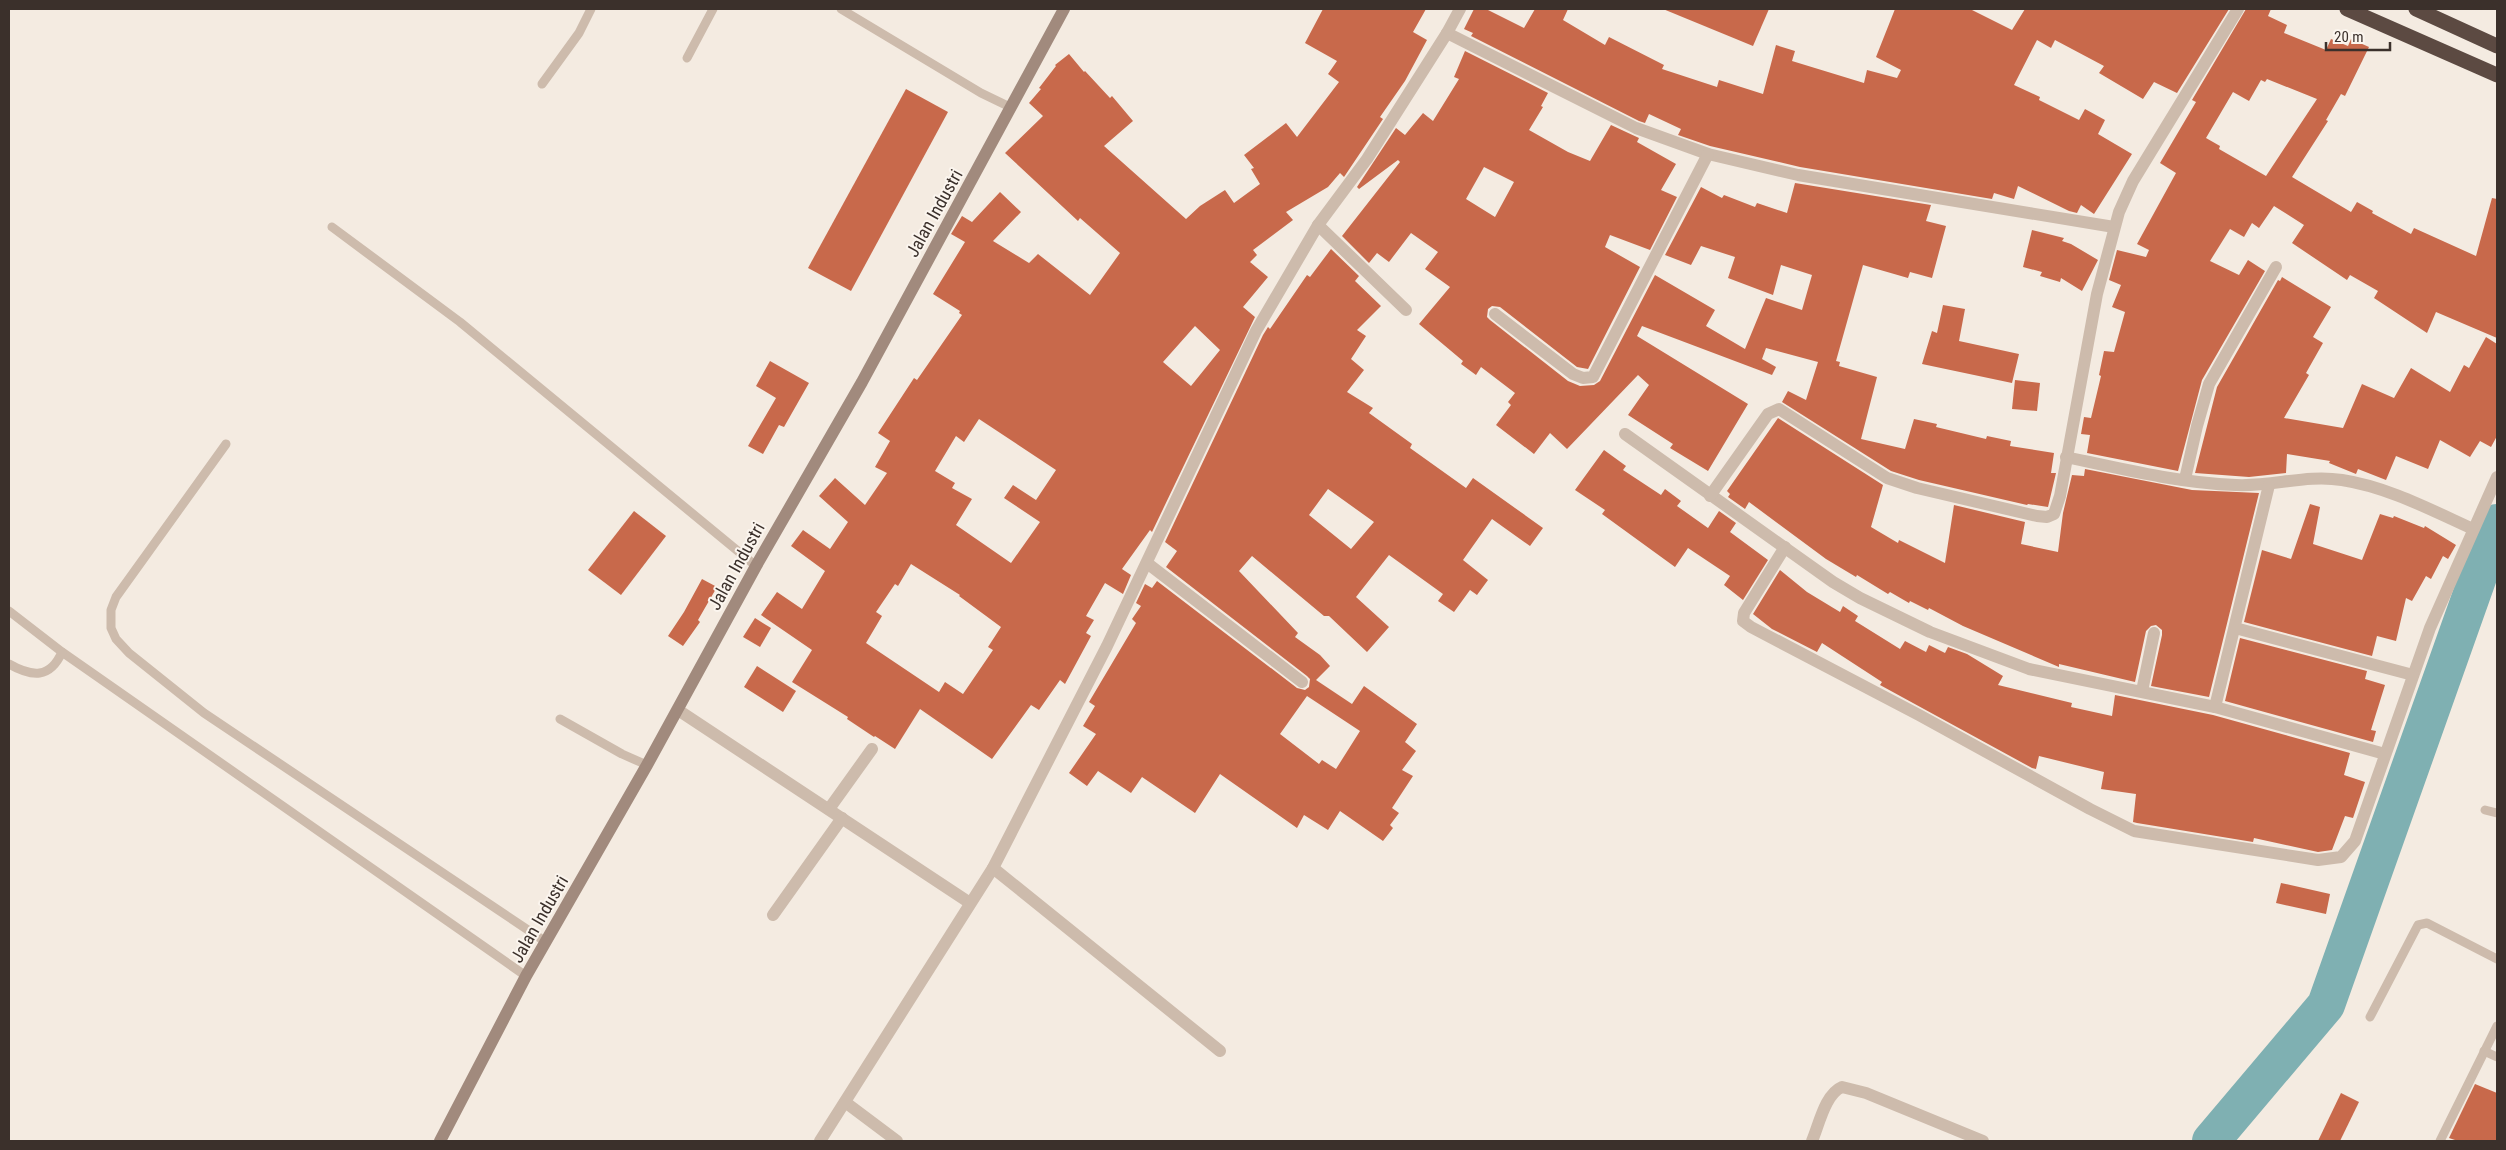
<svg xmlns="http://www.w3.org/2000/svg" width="2506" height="1150" viewBox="0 0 2506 1150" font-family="'Roboto Condensed',sans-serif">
	<rect width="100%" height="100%" fill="#f4ebe1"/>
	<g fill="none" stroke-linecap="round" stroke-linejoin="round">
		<path stroke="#7fb0b2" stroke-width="38" d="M 2211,1141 L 2326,1005 L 2497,523"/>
	</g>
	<g fill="#c8694b" fill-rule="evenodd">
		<path d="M 1323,9 L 1426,9 L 1413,32 L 1427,40 L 1405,81 L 1380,117 L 1383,119 L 1344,177 L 1340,173 L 1328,187 L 1286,212 L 1293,220 L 1253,250 L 1257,255 L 1250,262 L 1268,277 L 1243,307 L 1255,317 L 1152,532 L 1150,530 L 1122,569 L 1131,575 L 1123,594 L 1105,583 L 1086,616 L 1094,620 L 1086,633 L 1091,636 L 1065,684 L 1060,680 L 1039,710 L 1031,705 L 992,759 L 920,709 L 895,749 L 875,736 L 874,737 L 847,719 L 848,717 L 792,682 L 812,650 L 761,615 L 777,592 L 802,609 L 825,571 L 791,546 L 803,530 L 830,549 L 848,522 L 819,496 L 835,478 L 865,505 L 887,473 L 875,467 L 890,441 L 878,433 L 914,378 L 917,380 L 962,315 L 959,313 L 960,311 L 933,294 L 965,242 L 951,234 L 962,216 L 972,222 L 1000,192 L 1021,212 L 993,241 L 1029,263 L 1038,254 L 1090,295 L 1120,253 L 1080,218 L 1078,221 L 1005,153 L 1043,116 L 1029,103 L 1041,89 L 1039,88 L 1056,66 L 1055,65 L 1069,54 L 1084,72 L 1085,71 L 1110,98 L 1112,96 L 1133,121 L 1104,146 L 1186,219 L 1200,206 L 1225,190 L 1234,203 L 1260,184 L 1251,169 L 1254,168 L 1244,155 L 1286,123 L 1297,137 L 1339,82 L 1328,74 L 1337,61 L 1305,43 ZM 1195,326 L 1220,350 L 1191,386 L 1163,362 ZM 979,419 L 1056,470 L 1036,500 L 1013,485 L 1004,498 L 1040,522 L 1011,563 L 956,525 L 972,499 L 952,488 L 955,483 L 935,471 L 956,436 L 964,442 ZM 911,564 L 960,595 L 959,596 L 1001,627 L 988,647 L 993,650 L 963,694 L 945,682 L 939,692 L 866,643 L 882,616 L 876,612 L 895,584 L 898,586 Z"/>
		<path d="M 1474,9 L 1486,9 L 1524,28 L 1535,9 L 1568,9 L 1563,20 L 1605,45 L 1609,37 L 1664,65 L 1662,69 L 1717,87 L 1719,80 L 1763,94 L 1776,45 L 1795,51 L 1792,61 L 1864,83 L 1867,70 L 1897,78 L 1901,70 L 1876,57 L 1895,9 L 1970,9 L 2012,30 L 2025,9 L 2229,9 L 2177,93 L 2154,82 L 2143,99 L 2099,73 L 2104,66 L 2055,40 L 2051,48 L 2037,40 L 2014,85 L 2040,97 L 2039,100 L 2079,120 L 2085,109 L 2105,120 L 2098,134 L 2132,154 L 2094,214 L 2081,205 L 2077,213 L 2069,211 L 2018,186 L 2014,199 L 1994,193 L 1992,199 L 1800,167 L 1710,146 L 1678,135 L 1681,129 L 1649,114 L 1645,123 L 1639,121 L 1471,36 L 1473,33 L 1464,29 Z"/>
		<path d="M 1663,9 L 1769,9 L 1753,46 Z"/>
		<path d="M 2246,9 L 2271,9 L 2268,16 L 2287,25 L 2284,33 L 2326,50 L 2331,39 L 2348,46 L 2351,39 L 2369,47 L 2345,96 L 2341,94 L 2326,120 L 2328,121 L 2292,177 L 2351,212 L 2357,202 L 2373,211 L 2372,213 L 2411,234 L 2414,228 L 2476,256 L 2492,198 L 2497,199 L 2497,338 L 2436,312 L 2427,333 L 2374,298 L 2378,291 L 2350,275 L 2347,280 L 2292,243 L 2304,225 L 2274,206 L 2259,228 L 2252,223 L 2244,237 L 2230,229 L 2210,261 L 2239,275 L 2248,260 L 2265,271 L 2202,380 L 2178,471 L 2087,453 L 2090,435 L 2081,434 L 2084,417 L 2091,418 L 2101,376 L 2099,375 L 2104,351 L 2114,352 L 2125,312 L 2112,307 L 2121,285 L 2109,280 L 2117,250 L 2146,257 L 2149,250 L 2137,244 L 2176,173 L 2160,163 L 2196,102 L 2192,100 ZM 2267,79 L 2317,99 L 2266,176 L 2219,149 L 2220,146 L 2206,138 L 2233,92 L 2249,101 L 2261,80 L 2265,82 Z"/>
		<path d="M 1465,51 L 1548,93 L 1541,106 L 1543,107 L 1529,130 L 1568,152 L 1590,161 L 1611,125 L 1639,138 L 1637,142 L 1676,164 L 1661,190 L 1677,197 L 1650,250 L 1610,235 L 1605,247 L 1640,267 L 1588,369 L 1577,367 L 1500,307 L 1492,306 L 1488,309 L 1487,317 L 1490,320 L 1568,381 L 1580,386 L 1594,385 L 1600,381 L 1655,275 L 1715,310 L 1706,326 L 1745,349 L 1766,298 L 1802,310 L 1812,275 L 1781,265 L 1773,295 L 1728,278 L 1735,257 L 1701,246 L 1691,265 L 1665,255 L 1701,187 L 1722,198 L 1724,195 L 1755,207 L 1757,203 L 1787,213 L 1795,183 L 1931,205 L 1926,221 L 1946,226 L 1932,278 L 1910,272 L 1908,278 L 1863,265 L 1836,361 L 1840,362 L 1839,366 L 1877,377 L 1861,439 L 1905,449 L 1914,419 L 1937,424 L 1936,427 L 1986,439 L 1987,436 L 2011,441 L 2010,446 L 2054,453 L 2051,473 L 2056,473 L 2048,507 L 2028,504 L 2027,505 L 1919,480 L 1891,471 L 1782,402 L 1788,391 L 1806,400 L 1818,362 L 1766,348 L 1762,359 L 1776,367 L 1772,375 L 1642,326 L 1637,336 L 1748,404 L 1708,471 L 1670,448 L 1673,444 L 1628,415 L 1649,385 L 1638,375 L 1567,449 L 1550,433 L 1534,454 L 1496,425 L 1511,405 L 1508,402 L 1515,393 L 1481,367 L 1476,375 L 1461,364 L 1463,361 L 1419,324 L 1450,287 L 1425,269 L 1438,252 L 1411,233 L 1389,262 L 1377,253 L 1369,263 L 1342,236 L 1400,162 L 1398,160 L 1359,189 L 1357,187 L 1396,128 L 1405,135 L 1423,113 L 1433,121 L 1459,79 L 1454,77 ZM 1484,167 L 1514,182 L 1495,217 L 1466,199 Z"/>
		<path d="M 906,89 L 948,112 L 851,291 L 808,268 Z"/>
		<path d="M 2032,230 L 2064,238 L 2062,241 L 2071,244 L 2098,260 L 2082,291 L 2061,278 L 2060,282 L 2040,276 L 2042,272 L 2023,267 Z"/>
		<path d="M 1331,249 L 1359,276 L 1355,281 L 1381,306 L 1357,330 L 1366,336 L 1351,359 L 1364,370 L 1347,392 L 1373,408 L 1369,413 L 1412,444 L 1410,448 L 1466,488 L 1473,478 L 1543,528 L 1530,546 L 1492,519 L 1463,560 L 1488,580 L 1477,595 L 1470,590 L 1454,612 L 1438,601 L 1443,594 L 1389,555 L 1356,597 L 1389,627 L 1367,652 L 1329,616 L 1324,616 L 1252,556 L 1239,571 L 1298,633 L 1295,637 L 1320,655 L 1330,666 L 1316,680 L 1352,704 L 1364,686 L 1417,724 L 1405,742 L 1416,751 L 1402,770 L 1413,776 L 1392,808 L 1399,813 L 1390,825 L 1393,828 L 1383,841 L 1340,811 L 1328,830 L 1304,815 L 1297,828 L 1220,774 L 1195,813 L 1142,777 L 1131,793 L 1098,771 L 1087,786 L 1069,773 L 1096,734 L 1083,726 L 1095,706 L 1089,702 L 1136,623 L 1132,619 L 1141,606 L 1136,603 L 1145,584 L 1152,588 L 1157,581 L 1297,688 L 1305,690 L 1309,687 L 1310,679 L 1307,676 L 1166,567 L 1177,551 L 1165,542 L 1263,335 L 1268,327 L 1270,329 L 1307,275 L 1310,277 ZM 1328,489 L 1374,522 L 1351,549 L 1309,515 ZM 1307,696 L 1360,731 L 1336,769 L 1322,760 L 1319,764 L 1280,734 Z"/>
		<path d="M 2282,277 L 2331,307 L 2313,337 L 2323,343 L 2306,373 L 2309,375 L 2284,418 L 2343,428 L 2362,384 L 2394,398 L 2411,368 L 2450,392 L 2464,365 L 2469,368 L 2486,337 L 2497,344 L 2497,436 L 2491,447 L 2480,441 L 2470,457 L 2440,440 L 2428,469 L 2396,456 L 2386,480 L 2358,469 L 2356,474 L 2329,463 L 2330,461 L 2287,454 L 2286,473 L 2249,477 L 2195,473 L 2217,387 L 2278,280 L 2280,281 Z"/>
		<path d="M 1943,305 L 1965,309 L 1959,341 L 2019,354 L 2012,383 L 1922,364 L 1932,331 L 1937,333 Z"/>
		<path d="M 770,361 L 809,383 L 784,427 L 779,425 L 763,454 L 748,446 L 776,398 L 756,386 Z"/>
		<path d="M 2015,380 L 2040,383 L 2037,411 L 2012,409 Z"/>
		<path d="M 1778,418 L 1883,485 L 1871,527 L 1898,543 L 1899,540 L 1945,563 L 1954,505 L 2025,522 L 2021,544 L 2058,552 L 2063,513 L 2072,475 L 2084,476 L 2085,469 L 2192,490 L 2259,493 L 2209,697 L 2151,686 L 2162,635 L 2162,630 L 2156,625 L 2151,626 L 2146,631 L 2135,682 L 2059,664 L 2059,667 L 1963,626 L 1929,608 L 1928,610 L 1910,601 L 1909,603 L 1890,592 L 1888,594 L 1857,575 L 1856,577 L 1826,559 L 1749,502 L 1745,509 L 1728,497 L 1730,494 L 1727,491 Z"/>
		<path d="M 1604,450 L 1626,466 L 1623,470 L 1661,495 L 1665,489 L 1681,501 L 1677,506 L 1708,528 L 1719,511 L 1736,523 L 1730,532 L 1768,560 L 1743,600 L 1724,585 L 1730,576 L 1688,548 L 1675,567 L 1602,514 L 1605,510 L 1575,490 Z"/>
		<path d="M 2310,504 L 2320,507 L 2313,544 L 2362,560 L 2380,514 L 2393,518 L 2394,516 L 2424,528 L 2425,526 L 2456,545 L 2448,559 L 2443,556 L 2431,579 L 2426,576 L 2412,601 L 2406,598 L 2396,641 L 2377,636 L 2372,656 L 2244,622 L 2262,550 L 2291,559 Z"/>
		<path d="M 634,511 L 666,536 L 621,595 L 588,570 Z"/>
		<path d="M 1780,570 L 1807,592 L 1840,612 L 1843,606 L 1858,616 L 1855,621 L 1900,649 L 1905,641 L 1926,652 L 1929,645 L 1945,653 L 1948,647 L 1967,654 L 2003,676 L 1998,685 L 2072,703 L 2071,707 L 2112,716 L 2115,695 L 2213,715 L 2350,753 L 2344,775 L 2365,782 L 2353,818 L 2345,816 L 2332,850 L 2318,852 L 2254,838 L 2253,842 L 2137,823 L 2133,822 L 2136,794 L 2101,789 L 2104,772 L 2039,756 L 2036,769 L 2032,768 L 1880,685 L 1882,682 L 1822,643 L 1817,652 L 1772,629 L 1753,614 Z"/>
		<path d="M 702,579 L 717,587 L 698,620 L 700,622 L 683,646 L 668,636 L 684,612 Z"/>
		<path d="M 755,618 L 771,628 L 760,647 L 743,637 Z"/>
		<path d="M 2240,638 L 2367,671 L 2365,679 L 2385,685 L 2371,730 L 2376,731 L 2373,742 L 2225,701 Z"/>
		<path d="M 757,666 L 796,691 L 783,712 L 744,687 Z"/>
		<path d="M 2281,883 L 2330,894 L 2326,914 L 2276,903 Z"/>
		<path d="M 2475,1084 L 2497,1093 L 2497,1141 L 2458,1141 L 2449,1138 Z"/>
		<path d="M 2341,1093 L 2359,1102 L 2340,1141 L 2318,1141 Z"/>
	</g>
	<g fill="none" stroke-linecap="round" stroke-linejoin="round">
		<g stroke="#cdbbac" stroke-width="9">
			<path d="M 841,9 L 981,93 L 1010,107"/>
			<path d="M 687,58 L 713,9"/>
			<path d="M 542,84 L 579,33 L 591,9"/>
			<path d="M 332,227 L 460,322 L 756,566"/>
			<path d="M 226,444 L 116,597 L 111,610 L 111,628 L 116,639 L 129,653 L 204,713 L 546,942"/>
			<path d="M 9,611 L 62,652 L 526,976"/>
			<path d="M 9,664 C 32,677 50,679 62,652"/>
			<path d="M 560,719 L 622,754 L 647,765"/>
			<path d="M 2485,810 L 2497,813"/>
			<path d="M 2370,1017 L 2418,925 L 2427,923 L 2497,959"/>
			<path d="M 2484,1051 L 2497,1057"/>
			<path d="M 2440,1141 L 2497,1026"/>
		</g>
		<g stroke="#cdbbac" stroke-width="12">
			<path d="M 1447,33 L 1636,128 L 1708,154 L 1798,175 L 2114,227"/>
			<path d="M 1318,225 L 1406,310"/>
			<path d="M 1495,314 L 1573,374 L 1583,378 L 1593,377 L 1708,154"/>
			<path d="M 1625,434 L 1833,582 L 1860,598 L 1930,632 L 2029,669 L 2215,707 L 2385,754"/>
			<path d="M 2066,457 C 2122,469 2179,483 2236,485 C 2272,487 2306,474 2342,480 C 2388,487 2431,510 2473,529"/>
			<path d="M 2185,479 L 2197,426 L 2209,384 L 2276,267"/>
			<path d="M 1710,496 L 1768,414 L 1779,409 L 1887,478 L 1917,488 L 2037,516 L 2047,517 L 2054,514 L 2060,496 L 2097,294 L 2119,212 L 2133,181 L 2238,9"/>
			<path d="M 1785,547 L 1744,613 L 1743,621 L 1751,627 L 1919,715 L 2090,809 L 2134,831 L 2318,860 L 2341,857 L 2355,841 L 2430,628 L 2497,477"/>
			<path d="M 1147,563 L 1302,682"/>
			<path d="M 2235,628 L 2413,675"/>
			<path d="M 2142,691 L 2154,633"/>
			<path d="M 2215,707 L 2269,485"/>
			<path d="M 678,710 L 970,903"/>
			<path d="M 829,809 L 872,749"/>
			<path d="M 993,868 L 1220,1051"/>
			<path d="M 773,915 L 842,818"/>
			<path d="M 845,1102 L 897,1141"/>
			<path d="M 820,1141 L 993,868 L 1107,646 L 1256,331 L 1318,225 L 1367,159 L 1447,33 L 1460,9"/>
			<path d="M 1812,1141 C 1819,1125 1825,1094 1842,1087 L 1866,1093 L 1983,1141"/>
		</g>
		<path stroke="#a18a7d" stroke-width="12" d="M 440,1141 L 526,976 L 647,765 L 756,566 L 862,382 L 1064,9"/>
		<g stroke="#5c4a42" stroke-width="15">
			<path d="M 2347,9 L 2497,75"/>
			<path d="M 2416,9 L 2497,46"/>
		</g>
	</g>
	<g text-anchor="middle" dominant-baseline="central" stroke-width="4" stroke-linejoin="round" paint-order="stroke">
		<g font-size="18" fill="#3b302b" stroke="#fbf5ee">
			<text transform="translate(934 213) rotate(-61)">Jalan Industri</text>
			<text transform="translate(736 566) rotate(-61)">Jalan Industri</text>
			<text transform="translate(539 919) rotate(-60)">Jalan Industri</text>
		</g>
	</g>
	<rect width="2506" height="1150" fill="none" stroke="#3b302b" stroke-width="20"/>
	<path d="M2326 42v8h64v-8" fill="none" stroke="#3b302b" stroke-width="2.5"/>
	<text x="2334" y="42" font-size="15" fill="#3b302b" stroke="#fbf5ee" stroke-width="4" paint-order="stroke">20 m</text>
</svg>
